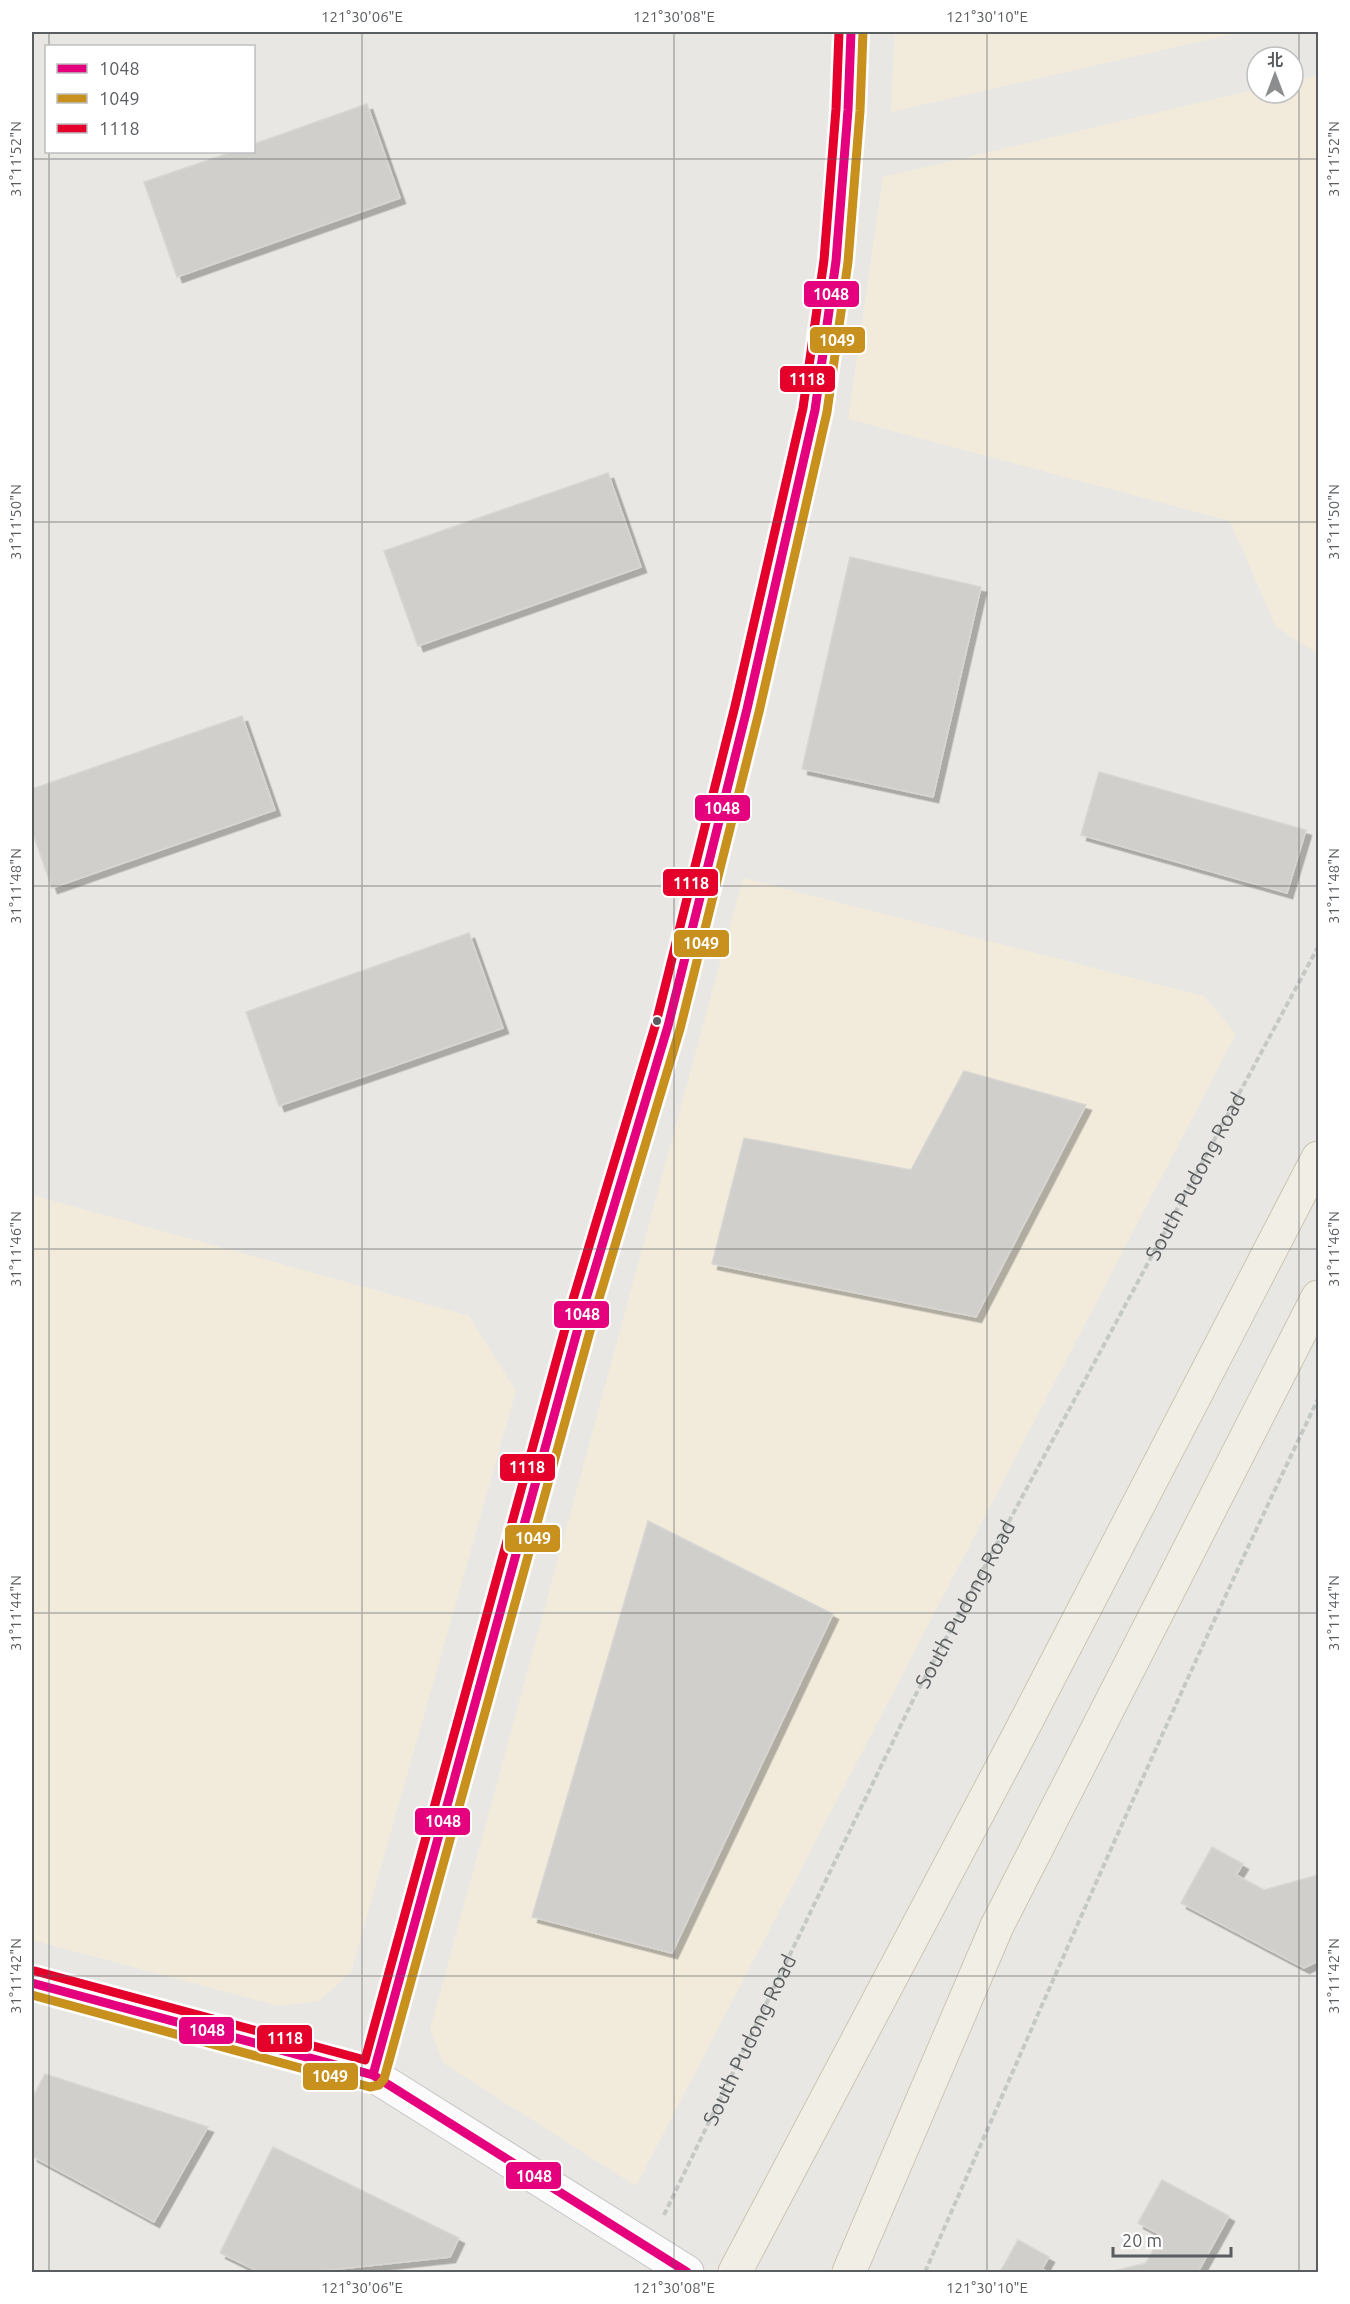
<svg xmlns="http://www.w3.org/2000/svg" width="1350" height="2304" viewBox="0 0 1350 2304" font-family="Ubuntu,'Noto Sans SC',sans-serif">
	<defs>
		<filter id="shadow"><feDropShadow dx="5.5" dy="5.5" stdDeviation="0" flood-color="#0004"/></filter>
	</defs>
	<rect width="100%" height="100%" fill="#e9e7e3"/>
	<g fill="#f2ebdc">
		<path d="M 895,32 L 1242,32 L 891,112 Z"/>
		<path d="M 1318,75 L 1318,654 L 1276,627 L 1230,521 L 848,419 L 883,177 L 1257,89 L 1257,93 L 1293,93 L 1293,81 Z"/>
		<path d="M 743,878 L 1204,996 L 1236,1034 L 636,2186 L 443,2063 L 430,2030 Z"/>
		<path d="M 32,1195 L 469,1316 L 516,1391 L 351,1972 L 319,2001 L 278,2006 L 32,1940 Z"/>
	</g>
	<g fill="#d0cfcc" stroke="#d8d6d2" stroke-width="1.5" filter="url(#shadow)">
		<path d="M 367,104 L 400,198 L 177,277 L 144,182 L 232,152 L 254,152 L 254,144 Z"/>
		<path d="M 608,473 L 641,567 L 418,646 L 384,551 Z"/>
		<path d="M 850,557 L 981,587 L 933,797 L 802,769 Z"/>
		<path d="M 242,716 L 275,810 L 52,888 L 32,831 L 32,789 Z"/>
		<path d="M 1099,772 L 1306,830 L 1287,893 L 1081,835 Z"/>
		<path d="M 469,933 L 503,1028 L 279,1106 L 246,1012 Z"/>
		<path d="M 964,1071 L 1086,1105 L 976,1317 L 712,1264 L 744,1138 L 911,1170 Z"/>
		<path d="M 648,1521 L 833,1614 L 672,1953 L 532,1917 Z"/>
		<path d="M 1212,1847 L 1243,1864 L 1236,1875 L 1264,1890 L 1318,1875 L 1318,1961 L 1304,1968 L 1181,1903 Z"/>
		<path d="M 45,2074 L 208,2127 L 154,2222 L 32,2156 L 32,2099 Z"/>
		<path d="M 273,2147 L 459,2238 L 450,2257 L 311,2272 L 259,2272 L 220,2253 Z"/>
		<path d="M 1162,2180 L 1229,2216 L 1198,2272 L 1110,2272 L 1146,2263 L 1161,2235 L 1138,2223 Z"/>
		<path d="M 1018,2240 L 1049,2257 L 1042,2269 L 1049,2272 L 1000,2272 Z"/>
	</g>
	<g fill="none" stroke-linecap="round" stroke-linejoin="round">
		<g stroke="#c4c4c4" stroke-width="35">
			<g id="minor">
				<path d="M 32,1983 L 373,2075 L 687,2272"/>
				<path d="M 373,2075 L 586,1299 L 668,1026 L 747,709 L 815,410 L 836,261 L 848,110 L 851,32"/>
			</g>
		</g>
		<g stroke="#cfc4b3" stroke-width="35">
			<g id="primary">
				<path d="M 735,2272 L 1018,1737 L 1318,1158"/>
				<path d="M 849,2272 L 997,1926 L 1318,1297"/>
			</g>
		</g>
		<g stroke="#c5c9c6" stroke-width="4" stroke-dasharray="6 3" stroke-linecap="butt">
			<path id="s1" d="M 664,2215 L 915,1696 L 1318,947"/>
			<path d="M 925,2272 C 1053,1980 1180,1687 1318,1399"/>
		</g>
		<use href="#minor" stroke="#fcfbfb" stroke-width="33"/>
		<use href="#primary" stroke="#f1eee6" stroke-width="33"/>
		<g stroke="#fff" stroke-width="14">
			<g id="bus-1">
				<path d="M 32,1983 L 373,2075 L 687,2272"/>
				<path d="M 373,2075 L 586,1299 L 668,1026 L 747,709 L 815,410 L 836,261 L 848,110 L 851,32"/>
			</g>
		</g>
		<g stroke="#fff" stroke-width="14">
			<path id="bus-2" d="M 32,1995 L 370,2087 L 379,2085 L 384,2079 L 598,1302 L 680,1029 L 759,712 L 827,412 L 848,262 L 860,111 L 863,32"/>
		</g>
		<g stroke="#fff" stroke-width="14">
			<path id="bus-3" d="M 35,1971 L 365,2060 L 574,1296 L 656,1023 L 735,706 L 803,408 L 824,260 L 836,109 L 839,32"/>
		</g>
		<use href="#bus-1" stroke="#e5007d" stroke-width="9"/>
		<use href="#bus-2" stroke="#c8901d" stroke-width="9"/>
		<use href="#bus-3" stroke="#e4002b" stroke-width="9"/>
	</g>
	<path fill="none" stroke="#595d60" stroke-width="1.5" stroke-opacity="0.45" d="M 49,32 L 49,46M 362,32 L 362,2272M 674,32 L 674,2272M 987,32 L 987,2272M 1299,32 L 1299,2272M 49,152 L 49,2272M 32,159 L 1318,159M 32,522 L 1318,522M 32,886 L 1318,886M 32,1249 L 1318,1249M 32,1613 L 1318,1613M 32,1976 L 1318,1976"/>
	<circle fill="#595d60" stroke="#fff" stroke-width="2" cx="657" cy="1021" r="5"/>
	<g text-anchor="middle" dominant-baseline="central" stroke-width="6" stroke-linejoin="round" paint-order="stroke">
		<g font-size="21" fill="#595d60" stroke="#fff">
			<text stroke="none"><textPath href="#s1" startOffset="1167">South Pudong Road</textPath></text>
			<text stroke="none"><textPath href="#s1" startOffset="681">South Pudong Road</textPath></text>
			<text stroke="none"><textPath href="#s1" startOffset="195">South Pudong Road</textPath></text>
		</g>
	</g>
	<g stroke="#fff" stroke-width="2">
		<rect x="803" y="280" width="57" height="28" rx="6" fill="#e5007d"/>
		<rect x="809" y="326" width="57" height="28" rx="6" fill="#c8901d"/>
		<rect x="779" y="365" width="57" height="28" rx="6" fill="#e4002b"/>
		<rect x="694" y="794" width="57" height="28" rx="6" fill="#e5007d"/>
		<rect x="662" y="868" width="57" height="29" rx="6" fill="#e4002b"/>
		<rect x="673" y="929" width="57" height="29" rx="6" fill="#c8901d"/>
		<rect x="553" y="1300" width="57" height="29" rx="6" fill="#e5007d"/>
		<rect x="499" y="1453" width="57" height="29" rx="6" fill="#e4002b"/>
		<rect x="504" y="1524" width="57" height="29" rx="6" fill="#c8901d"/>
		<rect x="414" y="1807" width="57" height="29" rx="6" fill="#e5007d"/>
		<rect x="178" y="2016" width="57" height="29" rx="6" fill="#e5007d"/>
		<rect x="256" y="2024" width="57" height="29" rx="6" fill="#e4002b"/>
		<rect x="302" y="2062" width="57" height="29" rx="6" fill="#c8901d"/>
		<rect x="505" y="2161" width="57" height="29" rx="6" fill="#e5007d"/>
	</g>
	<g font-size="16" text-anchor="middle" font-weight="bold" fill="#fff">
		<text x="831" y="300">1048</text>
		<text x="837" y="346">1049</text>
		<text x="807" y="385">1118</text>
		<text x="722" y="814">1048</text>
		<text x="691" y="889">1118</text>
		<text x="701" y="949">1049</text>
		<text x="582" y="1320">1048</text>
		<text x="527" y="1473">1118</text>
		<text x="533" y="1544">1049</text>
		<text x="443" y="1827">1048</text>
		<text x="207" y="2036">1048</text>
		<text x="285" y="2044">1118</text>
		<text x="330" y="2082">1049</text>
		<text x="534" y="2182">1048</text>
	</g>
	<rect width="1350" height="2304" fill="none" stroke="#ffffff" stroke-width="66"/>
	<rect x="45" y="45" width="210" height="108" fill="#ffffff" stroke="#bdbebf" stroke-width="1.5"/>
	<rect x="57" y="64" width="30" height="9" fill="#e5007d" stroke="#bdbebf" stroke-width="1.5"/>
	<text x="99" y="75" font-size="18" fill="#595d60">1048</text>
	<rect x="57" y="94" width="30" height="9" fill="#c8901d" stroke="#bdbebf" stroke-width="1.5"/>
	<text x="99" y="105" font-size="18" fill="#595d60">1049</text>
	<rect x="57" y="124" width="30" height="9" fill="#e4002b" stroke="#bdbebf" stroke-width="1.5"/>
	<text x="99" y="135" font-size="18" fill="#595d60">1118</text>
	<g transform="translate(1275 75)"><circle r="28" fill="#ffffff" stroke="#bdbebf" stroke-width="1.5"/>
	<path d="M0-4.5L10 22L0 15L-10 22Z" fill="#8b8d8e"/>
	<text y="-9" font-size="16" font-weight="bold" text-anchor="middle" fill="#595d60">北</text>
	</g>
	<path d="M1113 2247v9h118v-9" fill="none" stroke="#595d60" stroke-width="3"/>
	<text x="1122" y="2247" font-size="18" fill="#595d60" stroke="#ffffff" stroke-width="4.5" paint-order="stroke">20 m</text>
	<rect x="33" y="33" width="1284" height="2238" fill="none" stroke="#595d60" stroke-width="2"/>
	<g font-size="15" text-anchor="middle" fill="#595d60">
		<text x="362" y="22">121°30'06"E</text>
		<text x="674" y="22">121°30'08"E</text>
		<text x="987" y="22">121°30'10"E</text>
		<text transform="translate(16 159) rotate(-90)" y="5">31°11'52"N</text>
		<text transform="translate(1334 159) rotate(-90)" y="5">31°11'52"N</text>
		<text transform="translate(16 522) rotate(-90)" y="5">31°11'50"N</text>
		<text transform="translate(1334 522) rotate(-90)" y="5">31°11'50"N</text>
		<text transform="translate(16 886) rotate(-90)" y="5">31°11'48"N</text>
		<text transform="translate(1334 886) rotate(-90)" y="5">31°11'48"N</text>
		<text transform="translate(16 1249) rotate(-90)" y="5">31°11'46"N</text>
		<text transform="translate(1334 1249) rotate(-90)" y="5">31°11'46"N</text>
		<text transform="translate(16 1613) rotate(-90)" y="5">31°11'44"N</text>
		<text transform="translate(1334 1613) rotate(-90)" y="5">31°11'44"N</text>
		<text transform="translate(16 1976) rotate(-90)" y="5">31°11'42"N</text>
		<text transform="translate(1334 1976) rotate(-90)" y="5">31°11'42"N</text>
		<text x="362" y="2293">121°30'06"E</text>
		<text x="674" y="2293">121°30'08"E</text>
		<text x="987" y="2293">121°30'10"E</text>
	</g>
</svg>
